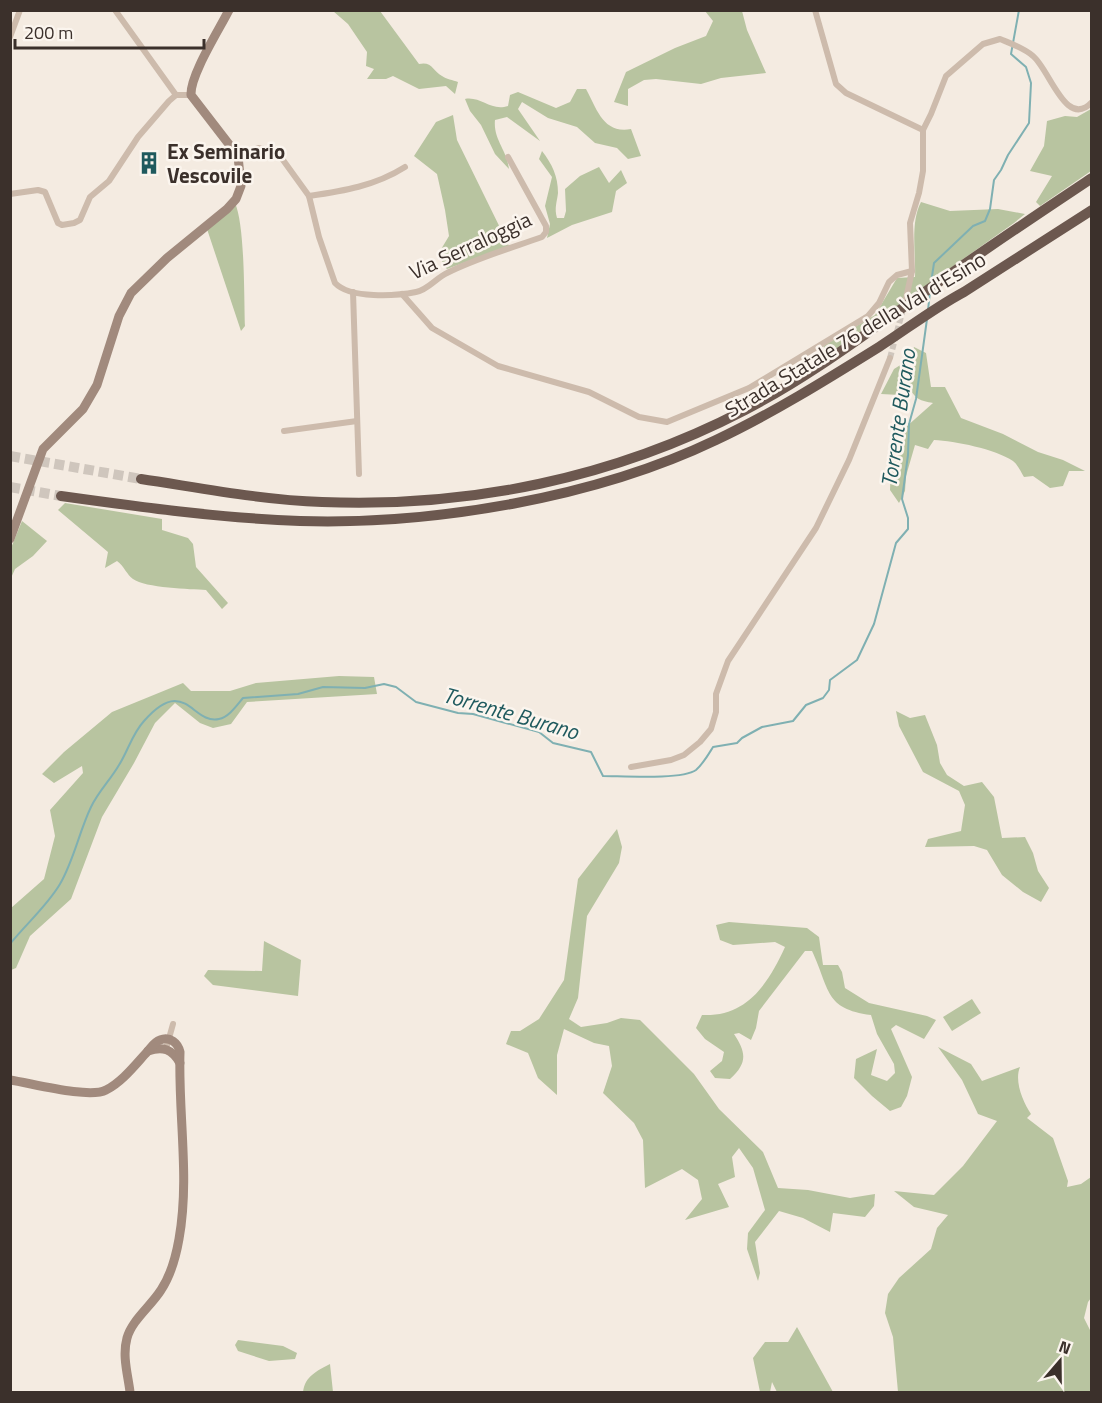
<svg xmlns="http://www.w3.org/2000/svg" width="1102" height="1403" viewBox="0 0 1102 1403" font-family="'Titillium Web',sans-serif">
	<rect width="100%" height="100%" fill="#f4ebe1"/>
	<g fill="#b8c4a0">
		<path d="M 333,11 L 380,11 L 419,64 C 432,61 433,71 442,76 C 446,79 453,80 458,82 L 455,94 L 446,86 L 419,89 L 393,76 L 386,79 L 367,79 L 374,69 L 366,66 L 367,52 L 348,24 Z"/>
		<path d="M 705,11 L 742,11 L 747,30 L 766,73 L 721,78 L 701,84 L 656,79 L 644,80 L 628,89 L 628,106 L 614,102 L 626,72 L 675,48 L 706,36 L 713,21 Z"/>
		<path d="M 577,89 L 586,89 C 597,109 603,134 631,129 L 641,156 L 628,159 L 617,148 L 595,143 L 577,127 L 548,118 L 522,102 L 518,109 L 540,141 L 507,117 L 495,120 C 493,139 507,150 509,169 L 495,154 L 481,125 L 470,111 L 465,99 C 481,96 491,112 508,106 L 510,95 L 518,92 L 556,108 L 570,102 Z"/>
		<path d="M 1091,109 L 1091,171 L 1040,206 L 1036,202 L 1052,176 L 1030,171 L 1044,146 L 1047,121 L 1065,116 L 1077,117 Z"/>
		<path d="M 453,115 L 457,140 L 509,246 L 447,269 L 443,265 L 440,251 L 449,236 L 445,210 L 437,174 L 414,156 L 436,122 Z"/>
		<path d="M 542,151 C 552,164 558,176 558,193 C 557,202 554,208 557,218 L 564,218 L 566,211 L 565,189 L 580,176 L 599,167 L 609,183 L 621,170 L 627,183 L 616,191 L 612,212 L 572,225 L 547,238 L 550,224 L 545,206 L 552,177 L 539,159 Z"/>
		<path d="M 921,202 L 950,211 L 998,209 L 1025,214 L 1014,223 L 829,354 L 823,346 L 875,315 L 897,278 L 915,277 C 916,253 910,223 921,202 Z"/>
		<path d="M 235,203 C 245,225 244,299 245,326 L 241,331 L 207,229 Z"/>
		<path d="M 914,347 L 926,353 L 931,387 L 945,387 L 961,418 L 1003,434 L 1038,452 L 1063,460 L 1085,471 L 1069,471 L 1063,486 L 1050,488 L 1033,476 L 1024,477 C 1021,472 1018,465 1013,461 C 995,449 955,441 934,440 L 928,449 L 915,445 L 906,476 L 905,491 L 899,503 L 890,490 L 891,468 L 897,435 L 933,403 C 921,401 914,399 909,386 L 902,383 L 900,395 L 881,394 L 894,369 L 910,359 Z"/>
		<path d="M 65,503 L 162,519 L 162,530 L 188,538 L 193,544 L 196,567 L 228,603 L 222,609 L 206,590 C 191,589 145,588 133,579 C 127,575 124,566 117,561 L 105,568 L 108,552 L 58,510 Z"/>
		<path d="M 22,521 L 47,541 L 33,556 L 15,569 L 11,578 L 11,548 Z"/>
		<path d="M 339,676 L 374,677 L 377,694 L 247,702 L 231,724 L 213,728 L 200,723 L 175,703 L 155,723 L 134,763 L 102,817 L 71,899 L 30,936 L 16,968 L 11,970 L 11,908 L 44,879 L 55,836 L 50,810 L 83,773 L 82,766 L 54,783 L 42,774 L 64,752 L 112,712 L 183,683 L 191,691 L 230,691 L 256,683 Z"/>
		<path d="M 896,711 L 910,718 L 925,715 L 937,745 L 940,763 L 947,775 L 964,786 L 982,782 L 994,797 L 1002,838 L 1025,837 L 1033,853 L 1038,871 L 1049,888 L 1041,902 L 1023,892 L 1002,875 L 987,850 L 974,846 L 925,847 L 928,839 L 961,831 L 965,805 L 959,791 L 923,772 L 899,726 Z"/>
		<path d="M 617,829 L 622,847 L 619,863 L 587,916 L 578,998 L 569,1019 L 581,1027 L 607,1023 L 621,1018 L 640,1020 L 694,1074 L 719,1109 L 763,1152 L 778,1188 L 808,1190 L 850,1198 L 875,1194 L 874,1206 L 865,1217 L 833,1213 L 830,1232 L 803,1218 L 779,1211 L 755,1242 L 760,1273 L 758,1281 L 747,1249 L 748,1233 L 765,1210 L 753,1168 L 739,1148 L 732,1157 L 735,1177 L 718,1184 L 729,1207 L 685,1220 L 702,1199 L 698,1180 L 682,1169 L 645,1188 L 643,1140 L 634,1123 L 603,1093 L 612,1066 L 609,1046 L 594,1043 L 564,1029 L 557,1055 L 557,1095 L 538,1078 L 528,1053 L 506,1044 L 511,1031 L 520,1031 L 539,1019 L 564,980 L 578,879 Z"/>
		<path d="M 729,922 L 807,928 L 819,937 L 823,965 L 838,965 L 842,972 L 845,988 L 869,1003 L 927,1016 L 936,1020 L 924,1039 L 896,1025 L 891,1029 L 912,1077 L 907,1096 L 901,1107 L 890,1111 L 872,1096 L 854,1078 L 856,1059 L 877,1049 L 871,1075 L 887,1081 L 895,1073 L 894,1064 L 877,1034 L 871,1015 C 824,1009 830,989 812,951 L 805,951 L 759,1011 L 756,1028 L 751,1040 L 739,1033 L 734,1034 C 746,1052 748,1063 730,1079 L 715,1078 L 710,1071 L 722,1061 L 724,1052 L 705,1039 L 696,1028 L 702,1015 C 747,1017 768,984 785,947 L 775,942 L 733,945 L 720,940 L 716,925 Z"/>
		<path d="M 264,941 L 301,960 L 298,996 L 213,985 L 204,976 L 208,970 L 262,971 Z"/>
		<path d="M 972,999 L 981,1013 L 952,1031 L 943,1017 Z"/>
		<path d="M 938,1047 L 971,1064 L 982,1081 L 1020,1067 C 1014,1081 1023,1102 1031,1114 L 1027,1118 L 1053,1138 L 1068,1181 L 1067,1187 L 1081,1184 L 1091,1177 L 1091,1298 L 1088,1302 L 1084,1318 L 1091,1332 L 1091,1392 L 898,1392 L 893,1337 L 885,1313 L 888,1294 L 899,1278 L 931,1249 L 937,1228 L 948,1215 L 914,1207 L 894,1191 L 934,1195 L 963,1166 L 997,1121 L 978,1114 L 962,1080 Z"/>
		<path d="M 797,1327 L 833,1392 L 777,1392 L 772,1382 L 770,1392 L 760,1392 L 753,1358 L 765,1342 L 788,1342 Z"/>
		<path d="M 238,1340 L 283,1346 L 297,1353 L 295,1359 L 269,1361 L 238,1351 L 235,1345 Z"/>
		<path d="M 330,1364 L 333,1392 L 303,1392 C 305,1376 317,1371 330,1364 Z"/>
	</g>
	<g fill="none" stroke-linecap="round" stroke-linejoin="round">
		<g stroke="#7fb0b2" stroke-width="2">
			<path d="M 931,283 L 934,263 L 973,226 L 985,221 L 990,209 L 994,180 L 1001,170 L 1008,155 L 1029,123 L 1031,83 L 1026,67 L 1011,54 L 1019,10"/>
			<path d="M 928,310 L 930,292"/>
			<path d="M 10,944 C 26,924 47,906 60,884 C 74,860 79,832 91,807 C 98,792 111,779 119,765 C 128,751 132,734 144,721 C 185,674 192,725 219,719 C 229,717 237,705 243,698 L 298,694 L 323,687 L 365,688 L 384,684 L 396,687 L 416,702 L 458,713 L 473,714 L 539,732 L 553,743 L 591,752 L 603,776 C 622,776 682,780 696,770 C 703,764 708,755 713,747 L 737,743 L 742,738 L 762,727 L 793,721 L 806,705 L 823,698 L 829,690 L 830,680 L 857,660 L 874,624 L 896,543 L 908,529 L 908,518 L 902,499 L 908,455 L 909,424 L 916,399 L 927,319"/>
		</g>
		<path stroke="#cfc6bd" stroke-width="6" stroke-dasharray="6 3" stroke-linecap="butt" d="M 890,358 L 903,309"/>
		<g stroke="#cfc6bd" stroke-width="10" stroke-dasharray="10 5" stroke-linecap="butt">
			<path d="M 10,456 L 141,479"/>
			<path d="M 10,487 L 61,496"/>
		</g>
		<g stroke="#cdbbac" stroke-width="6">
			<path d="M 115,10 L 176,95"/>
			<path d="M 815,10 L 836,84 L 846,93 L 923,130"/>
			<path d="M 10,37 L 20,10"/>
			<path d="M 238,156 L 258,148 L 271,150 L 283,160 L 309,196 L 319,237 L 335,283 C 350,299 396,296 416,292 C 428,290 436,278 447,273 C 477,258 511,248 542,237 L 546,232 L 546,226 L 508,157"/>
			<path d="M 10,194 L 38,190 L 45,192 L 58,223 L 62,225 L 74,223 L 80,220 L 90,197 L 109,181 L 138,137 L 169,101 L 176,95 L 191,95"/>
			<path d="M 309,196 C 343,191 375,186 405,167"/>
			<path d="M 353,292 L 359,474"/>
			<path d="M 402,294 L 432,328 L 498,366 L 589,392 L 639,417 L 667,422 L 749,388 L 868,316 L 879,303 L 889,282 L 897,275 L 912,271"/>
			<path d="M 905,303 L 912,271 L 910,223 L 919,193 L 923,171 L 923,130 L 931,114 L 946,76 L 983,44 L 1000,39 C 1012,44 1024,48 1033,56 C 1050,70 1066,130 1092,102"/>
			<path d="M 284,431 L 357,421"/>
			<path d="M 631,767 L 671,760 L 684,755 L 700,742 L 711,729 L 716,712 L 716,694 L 728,661 L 816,528 L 849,460 L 890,358"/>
			<path d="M 166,1049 L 173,1024"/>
		</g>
		<g stroke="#a18a7d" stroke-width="9">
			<path d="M 10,539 L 43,449 L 83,409 L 97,385 L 119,316 L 131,293 L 167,258 L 227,209 L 236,199 L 241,186 L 238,156 L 191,95 C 190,75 219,30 229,10"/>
			<path d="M 148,1051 C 163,1046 172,1049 180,1063"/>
			<path d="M 10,1080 C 31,1083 89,1099 106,1090 C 122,1082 135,1065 147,1052 C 151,1048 154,1042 160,1040 C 170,1036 178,1043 180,1052 C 178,1114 190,1178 179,1239 C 176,1256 171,1275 161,1290 C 151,1306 132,1320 127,1338 C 122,1356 128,1375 130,1392"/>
		</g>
		<g stroke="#6c584f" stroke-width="10">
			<path d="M 141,479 C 201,488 262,500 322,502 C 470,508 614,478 745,410 C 805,379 860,338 915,299 C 973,257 1032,218 1092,178"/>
			<path d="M 61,496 C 140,507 220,518 300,521 C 434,525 595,498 716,440 C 773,413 826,380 879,347 C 907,329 934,308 964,292 L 1092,210"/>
		</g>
	</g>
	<defs>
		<g id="building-bare" transform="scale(1.8)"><path d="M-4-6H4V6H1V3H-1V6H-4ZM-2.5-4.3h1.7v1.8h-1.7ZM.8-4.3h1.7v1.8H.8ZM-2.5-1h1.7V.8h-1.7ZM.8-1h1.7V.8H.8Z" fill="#1f5a5e" stroke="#fbf5ee" stroke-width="2.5" paint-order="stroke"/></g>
	</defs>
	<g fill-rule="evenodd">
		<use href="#building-bare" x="149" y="163"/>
	</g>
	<g text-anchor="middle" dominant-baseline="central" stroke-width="5" stroke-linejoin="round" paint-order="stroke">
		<g font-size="21" font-weight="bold" fill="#3b302b" stroke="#fbf5ee" text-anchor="start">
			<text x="167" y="151">Ex Seminario<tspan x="167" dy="24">Vescovile</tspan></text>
		</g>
		<g font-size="21" fill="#3b302b" stroke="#fbf5ee">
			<text transform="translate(470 245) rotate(-25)">Via Serraloggia</text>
			<text transform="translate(855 334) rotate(-31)">Strada Statale 76 della Val d'Esino</text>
		</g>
		<g font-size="22" font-style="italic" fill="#1f5a5e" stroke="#fbf5ee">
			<text transform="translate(898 418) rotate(-82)">Torrente Burano</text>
			<text transform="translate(511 713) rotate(16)">Torrente Burano</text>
		</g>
	</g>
	<rect width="1102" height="1403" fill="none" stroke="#3b302b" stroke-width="24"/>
	<g transform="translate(1060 1361) rotate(20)" stroke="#fbf5ee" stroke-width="4.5" paint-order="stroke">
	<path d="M0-4.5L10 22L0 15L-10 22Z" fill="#3b302b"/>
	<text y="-9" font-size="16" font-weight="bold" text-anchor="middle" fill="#3b302b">N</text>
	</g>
	<path d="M15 39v9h189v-9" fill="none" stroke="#3b302b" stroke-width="3"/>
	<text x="24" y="39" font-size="18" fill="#3b302b" stroke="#fbf5ee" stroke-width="4.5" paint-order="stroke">200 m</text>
</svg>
